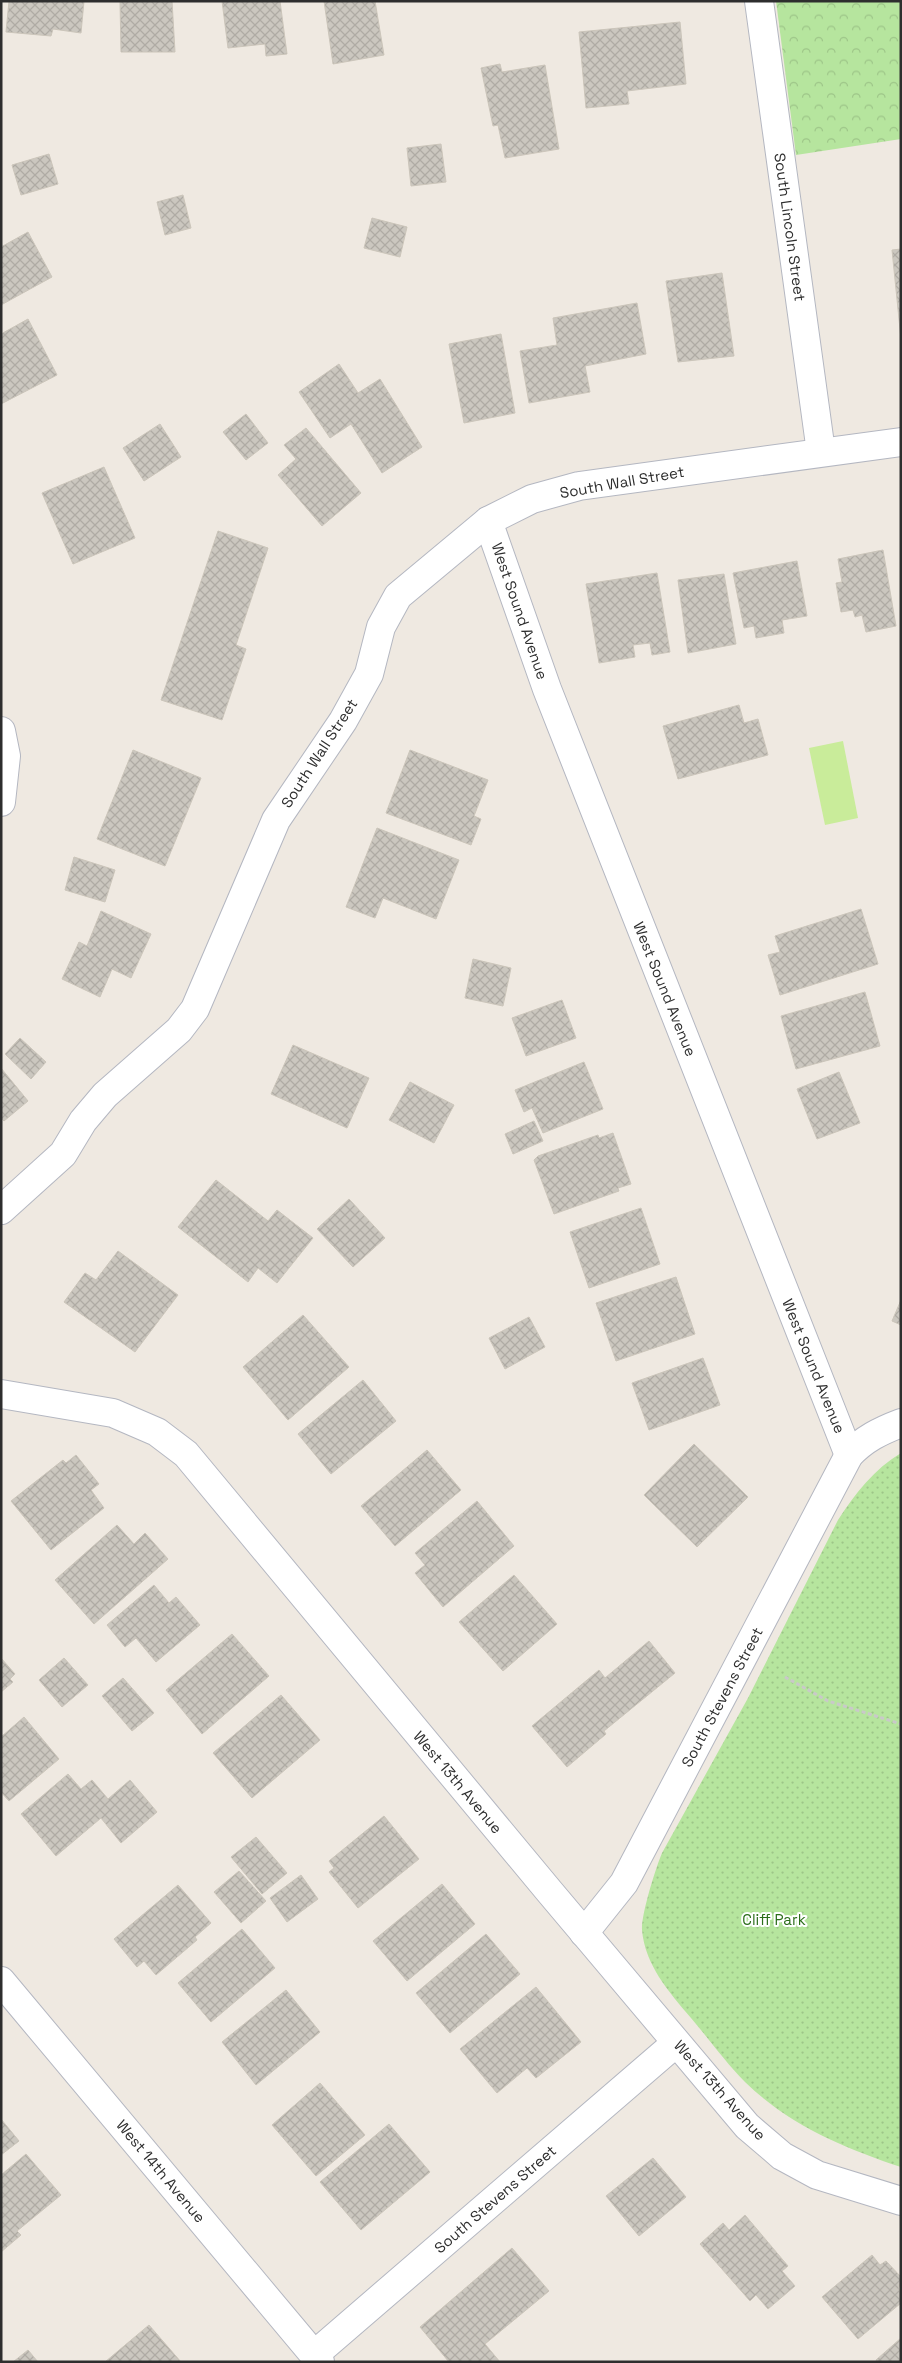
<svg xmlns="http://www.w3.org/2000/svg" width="902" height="2363" viewBox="0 0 902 2363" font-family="'Space Grotesk',sans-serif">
	<defs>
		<pattern id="forest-crowns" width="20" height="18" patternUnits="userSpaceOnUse" patternTransform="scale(1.25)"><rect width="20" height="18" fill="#b6e59e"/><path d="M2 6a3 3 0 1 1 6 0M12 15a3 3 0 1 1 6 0" fill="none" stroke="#9dc588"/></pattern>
		<pattern id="park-dots" width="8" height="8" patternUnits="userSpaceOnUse" patternTransform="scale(1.25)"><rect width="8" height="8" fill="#b6e59e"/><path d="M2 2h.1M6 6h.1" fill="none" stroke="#9dc588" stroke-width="1.8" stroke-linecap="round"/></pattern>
		<pattern id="building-cross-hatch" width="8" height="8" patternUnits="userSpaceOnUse" patternTransform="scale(1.25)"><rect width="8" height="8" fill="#cbc7bf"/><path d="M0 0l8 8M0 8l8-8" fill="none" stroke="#afaba4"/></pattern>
	</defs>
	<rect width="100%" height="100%" fill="#efe9e1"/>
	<path fill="url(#forest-crowns)" d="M 776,1 L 901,1 L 901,139 L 796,155 Z"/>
	<path fill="url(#park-dots)" d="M 901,1453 L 901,2167 C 844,2148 789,2125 745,2082 C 726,2063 709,2039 691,2018 C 669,1992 645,1965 642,1930 C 641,1915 656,1867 662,1853 L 748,1698 L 838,1520 C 855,1494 874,1469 901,1453 Z"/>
	<path fill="#c9ec9a" d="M 843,741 L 858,818 L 825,825 L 809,748 Z"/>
	<g fill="url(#building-cross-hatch)" stroke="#cbc5ba">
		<path d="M 9,1 L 84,1 L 81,33 L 53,29 L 51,36 L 6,32 Z"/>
		<path d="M 120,1 L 172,1 L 175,52 L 121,52 Z"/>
		<path d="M 222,1 L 280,1 L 287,54 L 266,56 L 265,44 L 228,48 Z"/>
		<path d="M 324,1 L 375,1 L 384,55 L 333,64 Z"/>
		<path d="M 680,22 L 686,84 L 627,91 L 629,104 L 586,108 L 579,32 Z"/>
		<path d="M 500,64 L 502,72 L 545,65 L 559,149 L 505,158 L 498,125 L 493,126 L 481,68 Z"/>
		<path d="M 441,144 L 446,182 L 411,186 L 407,148 Z"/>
		<path d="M 49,154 L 58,184 L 21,195 L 12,165 Z"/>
		<path d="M 183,195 L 191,228 L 165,235 L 157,202 Z"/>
		<path d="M 372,218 L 407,227 L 400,257 L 364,248 Z"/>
		<path d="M 28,232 L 52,277 L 1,305 L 1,247 Z"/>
		<path d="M 901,249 L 901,339 L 892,250 Z"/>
		<path d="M 722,273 L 734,356 L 678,362 L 666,281 Z"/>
		<path d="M 637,303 L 646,354 L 585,366 L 590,392 L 529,403 L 520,351 L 557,345 L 553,318 Z"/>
		<path d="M 28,319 L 57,375 L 1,404 L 1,334 Z"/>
		<path d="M 501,334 L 515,413 L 464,423 L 449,344 Z"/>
		<path d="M 339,364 L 358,393 L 380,379 L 422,447 L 382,473 L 351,424 L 330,438 L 299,392 Z"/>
		<path d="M 246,414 L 268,443 L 246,460 L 223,432 Z"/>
		<path d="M 160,424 L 181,457 L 144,481 L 123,448 Z"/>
		<path d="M 306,428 L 361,493 L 322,526 L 278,475 L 296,459 L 284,445 Z"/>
		<path d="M 104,467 L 135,538 L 73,564 L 42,493 Z"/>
		<path d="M 218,531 L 268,548 L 236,645 L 246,649 L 222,720 L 161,700 Z"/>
		<path d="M 883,550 L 896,626 L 866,632 L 862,615 L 855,617 L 853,610 L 841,612 L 836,583 L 842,582 L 838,559 Z"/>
		<path d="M 797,561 L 807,616 L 782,620 L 784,633 L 756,638 L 754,626 L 744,628 L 733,573 Z"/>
		<path d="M 657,573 L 670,652 L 652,655 L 650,643 L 633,645 L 635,657 L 599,663 L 586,584 Z"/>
		<path d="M 724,574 L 736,644 L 688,653 L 678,580 Z"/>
		<path d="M 739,705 L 744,723 L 758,719 L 768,755 L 678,779 L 663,726 Z"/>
		<path d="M 133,750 L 201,778 L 165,866 L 97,839 Z"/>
		<path d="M 410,750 L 488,780 L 474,816 L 481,819 L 471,845 L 386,813 Z"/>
		<path d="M 377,828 L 459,860 L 436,919 L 383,898 L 375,918 L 346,907 Z"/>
		<path d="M 74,857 L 115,870 L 105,902 L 65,890 Z"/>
		<path d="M 861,909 L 878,964 L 780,995 L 768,955 L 780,952 L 775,936 Z"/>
		<path d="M 101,911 L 151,934 L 131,978 L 112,969 L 100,997 L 62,979 L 79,942 L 87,946 Z"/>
		<path d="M 473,959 L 511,968 L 503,1006 L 465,998 Z"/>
		<path d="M 865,992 L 880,1046 L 796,1069 L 781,1016 Z"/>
		<path d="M 562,1000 L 576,1038 L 526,1056 L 512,1018 Z"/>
		<path d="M 20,1038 L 46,1062 L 31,1079 L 5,1054 Z"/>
		<path d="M 293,1045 L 369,1078 L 347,1128 L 271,1094 Z"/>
		<path d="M 584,1062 L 603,1109 L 543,1133 L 532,1108 L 524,1112 L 515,1090 Z"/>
		<path d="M 1,1068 L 28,1101 L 4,1121 L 1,1118 Z"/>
		<path d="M 839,1072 L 860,1123 L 817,1139 L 797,1089 Z"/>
		<path d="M 410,1082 L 454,1105 L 434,1143 L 389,1120 Z"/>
		<path d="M 534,1121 L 543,1141 L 513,1154 L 505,1134 Z"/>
		<path d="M 613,1133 L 631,1184 L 618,1188 L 619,1191 L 554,1214 L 534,1160 L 538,1156 L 598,1135 L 599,1138 Z"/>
		<path d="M 216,1180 L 268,1221 L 277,1210 L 313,1238 L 277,1283 L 258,1268 L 248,1282 L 178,1227 Z"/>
		<path d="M 349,1199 L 385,1238 L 353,1267 L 317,1229 Z"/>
		<path d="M 641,1208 L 660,1264 L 589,1288 L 570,1232 Z"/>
		<path d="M 118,1251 L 178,1295 L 135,1352 L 64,1302 L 85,1273 L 96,1280 Z"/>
		<path d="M 676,1277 L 695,1334 L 616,1361 L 596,1303 Z"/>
		<path d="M 901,1300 L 901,1325 L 892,1321 Z"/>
		<path d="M 303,1315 L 349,1367 L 288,1420 L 243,1367 Z"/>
		<path d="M 529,1317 L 545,1347 L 505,1369 L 489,1338 Z"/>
		<path d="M 703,1358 L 720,1405 L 649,1430 L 632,1383 Z"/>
		<path d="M 363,1380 L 396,1421 L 331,1474 L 298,1434 Z"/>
		<path d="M 694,1444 L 748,1497 L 697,1547 L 644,1495 Z"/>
		<path d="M 427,1450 L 461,1490 L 395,1546 L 361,1506 Z"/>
		<path d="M 76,1455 L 99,1484 L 91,1490 L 104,1508 L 51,1550 L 11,1501 L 63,1460 L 66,1463 Z"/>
		<path d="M 477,1501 L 514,1546 L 443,1607 L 415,1573 L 425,1565 L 415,1553 Z"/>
		<path d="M 117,1525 L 134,1544 L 145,1533 L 168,1559 L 94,1624 L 55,1580 Z"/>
		<path d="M 514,1575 L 557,1624 L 503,1671 L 459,1622 Z"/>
		<path d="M 154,1585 L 169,1603 L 176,1597 L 200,1625 L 156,1662 L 136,1638 L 125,1647 L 107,1625 Z"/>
		<path d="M 232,1634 L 269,1676 L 202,1734 L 166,1690 Z"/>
		<path d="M 649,1641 L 675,1673 L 604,1731 L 606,1734 L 567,1767 L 532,1726 L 599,1670 L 605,1678 Z"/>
		<path d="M 1,1658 L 15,1674 L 10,1679 L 13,1682 L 1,1692 Z"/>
		<path d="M 64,1658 L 88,1685 L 62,1707 L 39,1680 Z"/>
		<path d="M 123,1678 L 154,1713 L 132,1731 L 102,1696 Z"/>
		<path d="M 281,1695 L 320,1740 L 252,1798 L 213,1753 Z"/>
		<path d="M 24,1717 L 59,1759 L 9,1801 L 1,1792 L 1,1737 Z"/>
		<path d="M 68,1774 L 81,1789 L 92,1780 L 108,1799 L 130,1780 L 157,1812 L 121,1843 L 101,1818 L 56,1856 L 21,1814 Z"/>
		<path d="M 384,1816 L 419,1859 L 358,1908 L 329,1872 L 334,1868 L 329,1861 Z"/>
		<path d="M 256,1837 L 287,1873 L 262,1894 L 231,1857 Z"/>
		<path d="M 239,1871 L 266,1901 L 241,1923 L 214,1892 Z"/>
		<path d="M 301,1875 L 318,1899 L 287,1922 L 270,1898 Z"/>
		<path d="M 442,1884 L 475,1924 L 407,1981 L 373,1941 Z"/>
		<path d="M 178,1885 L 211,1923 L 195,1937 L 197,1940 L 156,1975 L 144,1961 L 137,1967 L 114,1939 Z"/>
		<path d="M 242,1929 L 275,1968 L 211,2022 L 178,1983 Z"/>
		<path d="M 486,1934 L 520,1974 L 450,2033 L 416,1993 Z"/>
		<path d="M 536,1987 L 581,2042 L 536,2078 L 527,2068 L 497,2093 L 460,2049 Z"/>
		<path d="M 286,1990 L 320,2032 L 256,2085 L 222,2042 Z"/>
		<path d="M 320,2083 L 365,2135 L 316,2176 L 272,2125 Z"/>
		<path d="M 1,2119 L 19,2141 L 1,2155 Z"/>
		<path d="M 389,2124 L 430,2172 L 361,2230 L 320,2182 Z"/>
		<path d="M 26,2154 L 61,2195 L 17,2231 L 21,2235 L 1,2252 L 1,2175 Z"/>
		<path d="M 653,2158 L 686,2197 L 639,2236 L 606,2196 Z"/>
		<path d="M 745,2215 L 788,2266 L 782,2271 L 795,2286 L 768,2309 L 756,2295 L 750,2301 L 700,2244 L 723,2223 L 729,2230 Z"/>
		<path d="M 512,2248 L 549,2291 L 485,2344 L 500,2362 L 449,2362 L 420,2327 Z"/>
		<path d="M 872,2255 L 880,2265 L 886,2261 L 901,2277 L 899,2288 L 901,2303 L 858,2339 L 822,2297 Z"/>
		<path d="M 149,2325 L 181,2362 L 105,2362 Z"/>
		<path d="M 901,2338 L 901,2362 L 877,2362 L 876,2360 Z"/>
		<path d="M 28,2350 L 38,2362 L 13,2362 Z"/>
	</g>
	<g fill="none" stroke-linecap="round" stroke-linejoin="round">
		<g stroke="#b4b7c1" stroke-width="30">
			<g id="minor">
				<path d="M 759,1 L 821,452"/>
				<path d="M 488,521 L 547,689 L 849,1455"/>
				<path d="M 1,731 L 6,756 L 1,802"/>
				<path d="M 1,1210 L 63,1154 L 83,1121 L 105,1095 L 179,1030 L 195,1009 L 276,820 L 343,721 L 369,674 L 381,627 L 398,596 L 488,521 L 532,499 L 579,486 L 901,442"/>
				<path d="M 1,1394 L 113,1413 L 157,1432 L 186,1454 L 549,1891 L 747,2126 L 782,2156 L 817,2175 L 901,2201"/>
				<path d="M 584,1933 L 624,1883 L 849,1455 C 864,1439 880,1431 901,1423"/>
				<path d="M 1,1981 L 320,2362"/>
				<path d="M 314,2355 L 676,2043"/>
			</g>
		</g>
		<path stroke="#c9c9c9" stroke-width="3" stroke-dasharray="4 2.5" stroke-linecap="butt" d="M 785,1677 L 828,1701 L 901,1724"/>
		<use href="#minor" stroke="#fff" stroke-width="28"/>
	</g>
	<g text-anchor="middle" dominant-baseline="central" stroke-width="4" stroke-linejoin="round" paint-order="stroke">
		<g font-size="15" fill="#2e2e2e" stroke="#fff">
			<text transform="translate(790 227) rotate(82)">South Lincoln Street</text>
			<text transform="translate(622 482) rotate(-10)">South Wall Street</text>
			<text transform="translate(520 611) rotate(71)">West Sound Avenue</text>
			<text transform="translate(319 753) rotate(-57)">South Wall Street</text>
			<text transform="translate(665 989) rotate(68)">West Sound Avenue</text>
			<text transform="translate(814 1366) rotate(68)">West Sound Avenue</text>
			<text transform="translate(722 1697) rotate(-62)">South Stevens Street</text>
			<text transform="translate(458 1782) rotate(50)">West 13th Avenue</text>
			<text transform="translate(720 2090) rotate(48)">West 13th Avenue</text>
			<text transform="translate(161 2171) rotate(50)">West 14th Avenue</text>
			<text transform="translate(495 2199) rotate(-41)">South Stevens Street</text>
		</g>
		<g font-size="15" fill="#2c6e1b" stroke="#fff">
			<text x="774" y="1919">Cliff Park</text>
		</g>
	</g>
	<rect width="902" height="2363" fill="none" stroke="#2e2e2e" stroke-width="5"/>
</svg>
